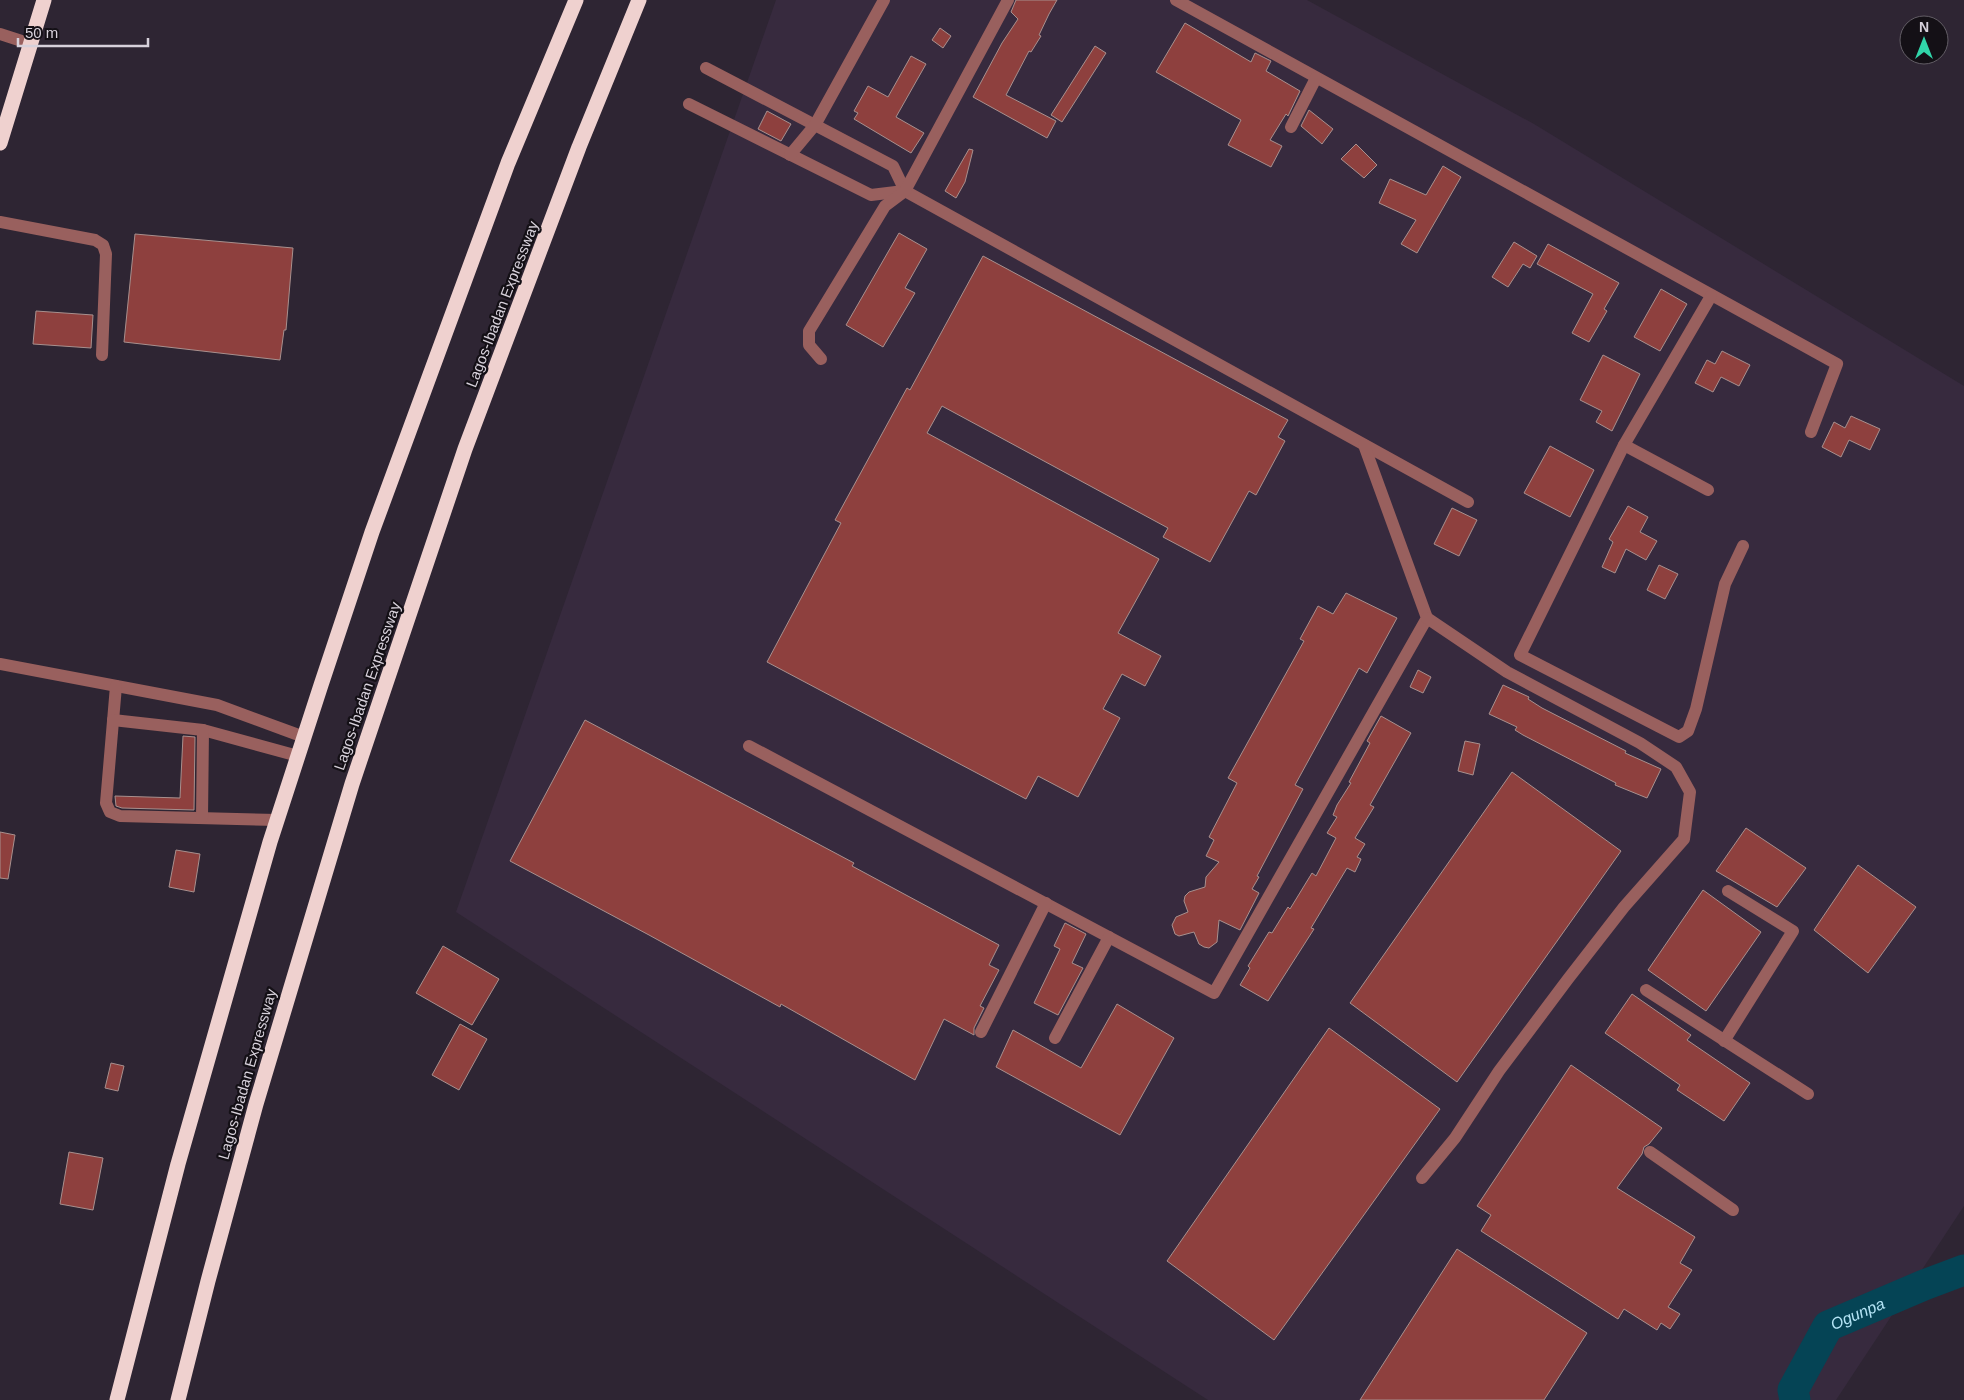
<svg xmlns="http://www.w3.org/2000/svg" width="1964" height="1400" viewBox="0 0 1964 1400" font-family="Helvetica,sans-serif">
	<rect width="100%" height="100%" fill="#2e2533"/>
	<path fill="#372a3e" d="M 776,0 L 1307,0 L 1534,124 L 1964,386 L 1964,1206 L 1836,1400 L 1208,1400 L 456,912 Z"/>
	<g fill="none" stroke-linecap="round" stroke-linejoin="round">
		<path stroke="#054455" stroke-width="31" id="s1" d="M 1795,1400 L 1793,1390 L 1828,1326 L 1924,1285 L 1964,1270"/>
	</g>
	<g fill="#8e403e" stroke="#a8908e">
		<path d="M 1016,0 L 1057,0 L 1049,14 L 1039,35 L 1041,36 L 1031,52 L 1029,51 L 1006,95 L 1056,121 L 1047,138 L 973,97 L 1002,43 L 1018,19 L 1011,12 Z"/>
		<path d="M 1185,23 L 1251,62 L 1255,53 L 1271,61 L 1266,71 L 1300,91 L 1288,116 L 1286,114 L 1270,140 L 1282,146 L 1271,167 L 1228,145 L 1241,120 L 1156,72 Z"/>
		<path d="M 940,28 L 951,36 L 943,48 L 932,40 Z"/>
		<path d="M 1095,46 L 1106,53 L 1062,122 L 1051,115 Z"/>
		<path d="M 911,56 L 926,64 L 896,117 L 924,133 L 911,153 L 854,119 L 858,113 L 854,111 L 868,86 L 888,97 Z"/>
		<path d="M 1309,110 L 1333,129 L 1322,144 L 1301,126 Z"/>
		<path d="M 767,111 L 791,124 L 781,141 L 758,129 Z"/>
		<path d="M 1356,144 L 1377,165 L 1364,178 L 1341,159 Z"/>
		<path d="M 969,149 L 973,150 L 965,182 L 956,198 L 945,191 Z"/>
		<path d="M 1443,166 L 1461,177 L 1417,253 L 1401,244 L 1416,220 L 1379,203 L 1390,179 L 1426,195 Z"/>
		<path d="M 899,233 L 927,249 L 905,288 L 915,293 L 883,347 L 846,325 Z"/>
		<path d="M 135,234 L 293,248 L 286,330 L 284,330 L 280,360 L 124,342 Z"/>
		<path d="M 1514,242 L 1537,256 L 1530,268 L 1523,264 L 1508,287 L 1492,277 Z"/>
		<path d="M 1548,244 L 1619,283 L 1604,309 L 1607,311 L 1589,342 L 1572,333 L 1593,294 L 1537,264 Z"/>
		<path d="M 983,256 L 1288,420 L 1278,437 L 1285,441 L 1256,495 L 1249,491 L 1210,562 L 1163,537 L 1168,528 L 942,406 L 927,433 L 1159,559 L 1118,633 L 1161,656 L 1145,686 L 1122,674 L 1103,709 L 1120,718 L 1078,797 L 1038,776 L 1026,799 L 767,662 L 841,523 L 835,520 L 907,388 L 910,390 Z"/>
		<path d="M 1661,289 L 1687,304 L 1660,351 L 1634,337 Z"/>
		<path d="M 36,311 L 93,315 L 91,348 L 33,344 Z"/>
		<path d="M 1722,351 L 1750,365 L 1739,386 L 1721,377 L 1713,392 L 1695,383 L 1707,360 L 1715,364 Z"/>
		<path d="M 1603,355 L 1640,374 L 1612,431 L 1596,422 L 1602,411 L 1580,400 Z"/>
		<path d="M 1851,416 L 1880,429 L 1870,450 L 1849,440 L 1841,457 L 1822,447 L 1834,422 L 1845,428 Z"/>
		<path d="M 1550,446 L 1594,470 L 1570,517 L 1524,493 Z"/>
		<path d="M 1628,506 L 1648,517 L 1640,532 L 1657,541 L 1646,560 L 1626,549 L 1615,573 L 1602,567 L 1613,542 L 1609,539 Z"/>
		<path d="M 1452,508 L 1477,520 L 1459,556 L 1434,544 Z"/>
		<path d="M 1659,565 L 1678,574 L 1665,599 L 1647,590 Z"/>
		<path d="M 1346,593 L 1397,618 L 1367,673 L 1359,668 L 1295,785 L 1303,789 L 1257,876 L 1259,877 L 1252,889 L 1259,893 L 1240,930 L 1219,920 L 1217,942 L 1209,948 L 1204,947 L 1199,944 L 1194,932 L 1179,936 L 1175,934 L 1172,925 L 1176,917 L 1188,912 L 1184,901 L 1185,896 L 1189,892 L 1205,887 L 1206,877 L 1219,862 L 1206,856 L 1214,840 L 1209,837 L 1237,783 L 1228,778 L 1304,641 L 1300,639 L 1318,606 L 1333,614 Z"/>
		<path d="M 1418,670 L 1431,677 L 1423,693 L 1410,687 Z"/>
		<path d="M 1503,685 L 1529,697 L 1528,699 L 1542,708 L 1626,751 L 1625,753 L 1661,769 L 1647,798 L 1615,785 L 1616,783 L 1523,735 L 1515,730 L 1517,727 L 1489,714 Z"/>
		<path d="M 1381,716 L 1411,733 L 1370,805 L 1374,807 L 1355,838 L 1365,844 L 1357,857 L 1361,859 L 1355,872 L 1347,868 L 1311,928 L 1314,929 L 1268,1001 L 1240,985 L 1250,968 L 1248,966 L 1269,932 L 1272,933 L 1288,907 L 1290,909 L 1312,873 L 1316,876 L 1336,838 L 1327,833 L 1337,817 L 1333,815 L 1337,805 L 1351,783 L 1349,782 L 1370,743 L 1367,741 Z"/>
		<path d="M 585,720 L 854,863 L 852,866 L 999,945 L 989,965 L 999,970 L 980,1006 L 984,1008 L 974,1028 L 974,1035 L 944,1019 L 915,1080 L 781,1004 L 780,1007 L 649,935 L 510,861 Z"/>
		<path d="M 183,736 L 195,737 L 194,810 L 122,808 L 116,806 L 115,796 L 180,798 Z"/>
		<path d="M 1465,741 L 1480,744 L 1473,775 L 1458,771 Z"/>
		<path d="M 1512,772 L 1621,851 L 1457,1082 L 1350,1003 Z"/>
		<path d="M 1746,828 L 1806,868 L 1777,907 L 1716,871 Z"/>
		<path d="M 0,832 L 15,835 L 8,879 L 0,878 Z"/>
		<path d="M 176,850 L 200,854 L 194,892 L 169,887 Z"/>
		<path d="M 1858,865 L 1916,907 L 1868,973 L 1814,930 Z"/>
		<path d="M 1703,890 L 1761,932 L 1706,1011 L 1648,970 Z"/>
		<path d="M 1065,923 L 1086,934 L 1072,963 L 1083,968 L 1058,1015 L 1034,1003 L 1060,949 L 1054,946 Z"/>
		<path d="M 443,946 L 499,979 L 472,1025 L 416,993 Z"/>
		<path d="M 1632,994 L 1691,1035 L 1687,1040 L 1750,1083 L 1724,1121 L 1677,1090 L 1680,1085 L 1605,1033 Z"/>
		<path d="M 1117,1004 L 1174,1038 L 1120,1135 L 996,1067 L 1013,1030 L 1081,1068 Z"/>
		<path d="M 460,1024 L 487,1039 L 459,1090 L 432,1075 Z"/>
		<path d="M 1329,1028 L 1440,1109 L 1274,1340 L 1167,1261 Z"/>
		<path d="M 111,1063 L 124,1066 L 118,1091 L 105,1088 Z"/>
		<path d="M 1571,1065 L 1662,1128 L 1649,1144 L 1644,1147 L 1642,1154 L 1617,1188 L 1695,1237 L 1680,1263 L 1692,1270 L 1668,1307 L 1680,1314 L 1670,1329 L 1661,1323 L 1657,1330 L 1624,1309 L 1618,1319 L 1481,1231 L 1491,1215 L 1477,1206 Z"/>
		<path d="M 69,1152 L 103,1158 L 93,1210 L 60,1204 Z"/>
		<path d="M 1457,1249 L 1587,1333 L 1544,1400 L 1360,1400 Z"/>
	</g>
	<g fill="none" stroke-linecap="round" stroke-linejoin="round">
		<g stroke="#99605e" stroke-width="12">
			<path d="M 1176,0 L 1837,364 L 1811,432"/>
			<path d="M 0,34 L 31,44"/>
			<path d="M 706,68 L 893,166 L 905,191 L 1468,502"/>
			<path d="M 689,104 L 871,195 L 904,191"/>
			<path d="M 1291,127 L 1316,78"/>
			<path d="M 790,155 L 815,125 L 884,0"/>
			<path d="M 0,222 L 95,240 L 103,245 L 106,254 L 102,355"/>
			<path d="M 1711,296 L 1624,445 L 1520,655 L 1679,737 L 1688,731 L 1696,709 L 1725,584 L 1743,546"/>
			<path d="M 821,359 L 809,345 L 809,331 L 885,206 L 905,191 L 1008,0"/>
			<path d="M 1624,445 L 1708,490"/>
			<path d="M 0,664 L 217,705 L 304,737"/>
			<path d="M 116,686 L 106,803 L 110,812 L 120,816 L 277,820"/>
			<path d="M 113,720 L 203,730 L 298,756"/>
			<path d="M 749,746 L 1214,993 L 1427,618 L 1364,445"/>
			<path d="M 202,818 L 203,730"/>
			<path d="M 1646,990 L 1808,1094"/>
			<path d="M 981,1032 L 1046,903"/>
			<path d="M 1055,1038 L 1109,937"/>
			<path d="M 1724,1041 L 1793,931 L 1728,891"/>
			<path d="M 1650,1152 L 1733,1210"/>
			<path d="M 1422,1178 L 1455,1138 L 1499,1071 L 1568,979 L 1624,907 L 1684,839 L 1690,792 L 1676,767 L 1640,743 L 1507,672 L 1427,618"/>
		</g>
		<g stroke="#efd1cf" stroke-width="15">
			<path d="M 0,143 L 44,0"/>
			<path d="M 117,1400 L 178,1164 L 270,842 L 321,685 L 372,532 L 508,163 L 576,0"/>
			<path d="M 178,1400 L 208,1281 L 256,1104 L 352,784 L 465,449 L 579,147 L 639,0"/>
		</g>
	</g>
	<g text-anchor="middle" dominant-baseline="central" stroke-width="4.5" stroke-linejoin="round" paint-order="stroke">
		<g font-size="15" fill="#d7d1db" stroke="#141016">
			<text transform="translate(502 304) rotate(-69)">Lagos-Ibadan Expressway</text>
			<text transform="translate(367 686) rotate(-71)">Lagos-Ibadan Expressway</text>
			<text transform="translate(247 1074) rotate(-74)">Lagos-Ibadan Expressway</text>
		</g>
		<g font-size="16" font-style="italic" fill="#b4e4f5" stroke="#141016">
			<text stroke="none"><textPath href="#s1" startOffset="115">Ogunpa</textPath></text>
		</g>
	</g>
	<g transform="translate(1924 40)"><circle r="24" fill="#141016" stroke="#625d65"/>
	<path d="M0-4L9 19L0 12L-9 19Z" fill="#31d4a9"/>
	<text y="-8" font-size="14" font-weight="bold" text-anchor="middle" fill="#d7d1db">N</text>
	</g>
	<path d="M18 38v8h130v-8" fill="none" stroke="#d7d1db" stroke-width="2.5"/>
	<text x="25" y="38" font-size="15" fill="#d7d1db" stroke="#141016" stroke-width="4" paint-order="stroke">50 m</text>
</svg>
